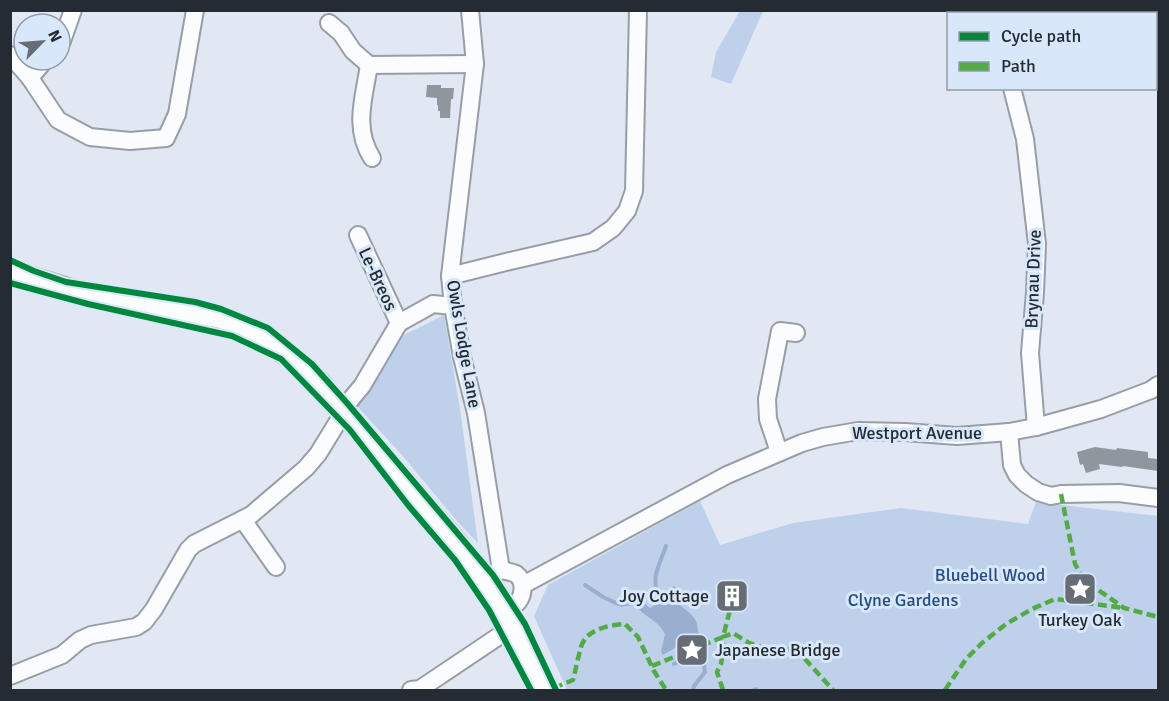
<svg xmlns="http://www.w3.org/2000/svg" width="1169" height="701" viewBox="0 0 1169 701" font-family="Signika,sans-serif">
	<rect width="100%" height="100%" fill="#e1e8f3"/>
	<g fill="#bed0ea">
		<path d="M 740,11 L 763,11 L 731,84 L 711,77 L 716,52 Z"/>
		<path d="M 444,315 L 460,409 L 478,543 L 457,521 L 402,455 L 357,406 L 404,335 Z"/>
		<path d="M 700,501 L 720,545 L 793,523 L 901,508 L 1028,524 L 1036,502 L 1158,516 L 1158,690 L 567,690 L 534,616 L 548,585 Z"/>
	</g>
	<path fill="#9aafcf" d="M 673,586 L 680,590 C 679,593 677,596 677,599 C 679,610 699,612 698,632 L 690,635 L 683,643 L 663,655 L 661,652 L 665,634 C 659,623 652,620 643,613 C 640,611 639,607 636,606 C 632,604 626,606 621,607 L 618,604 L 630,598 L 644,595 L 645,604 L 650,608 L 656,604 L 656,595 L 664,591 L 670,591 Z"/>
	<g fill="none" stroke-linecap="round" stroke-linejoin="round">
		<g stroke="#9aafcf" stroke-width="4">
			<path d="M 585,585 L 603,597 L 618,604"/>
			<path d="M 656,595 C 657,588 654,582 656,575 C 658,565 663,555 666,546"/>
			<path d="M 674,664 L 684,659 L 699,657 C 703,647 702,641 696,632"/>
			<path d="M 693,690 L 694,686 L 705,672 L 704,665 L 699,657"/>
			<path d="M 754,690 L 756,689 L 757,690"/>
		</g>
	</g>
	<g fill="#90969e">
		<path d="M 427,85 L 441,85 L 441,88 L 454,88 L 453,99 L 451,99 L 450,118 L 440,118 L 440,111 L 438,111 L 438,105 L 437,105 L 437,98 L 426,97 Z"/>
		<path d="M 1095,447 L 1116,450 L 1117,448 L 1148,452 L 1148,458 L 1158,459 L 1158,471 L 1123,466 L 1122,467 L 1099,464 L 1100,469 L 1086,473 L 1083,464 L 1080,465 L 1077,452 Z"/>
	</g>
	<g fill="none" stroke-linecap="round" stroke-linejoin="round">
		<g stroke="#989ea6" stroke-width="20">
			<g id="minor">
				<path d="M 470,10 L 475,64 L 450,276 L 453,306 L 462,357 L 476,413 L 501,570"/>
				<path d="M 985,10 L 987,14"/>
				<path d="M 1158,10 L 1158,11"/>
				<path d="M 329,23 L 341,33 L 353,51 L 369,65 L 475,64"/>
				<path d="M 60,43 L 62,41 L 73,10"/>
				<path d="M 10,55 L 30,78 L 58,120 L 90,137 L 130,141 L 166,138 L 177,114 L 195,10"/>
				<path d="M 369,65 C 364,98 353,128 372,158"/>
				<path d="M 30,78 L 45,60"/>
				<path d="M 1012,88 L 1025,139 L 1037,244 L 1035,292 L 1030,353 L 1036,427"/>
				<path d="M 358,235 L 399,323"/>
				<path d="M 450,276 L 510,261 L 593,242 L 613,228 L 627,211 L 634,191 L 638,10"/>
				<path d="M 342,410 L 362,386 L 399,323 L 433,304 L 453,306"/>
				<path d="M 1009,432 L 1012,465 L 1017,475 L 1026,484 L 1038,492 L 1051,496 L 1061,494 L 1119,493 L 1158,498"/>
				<path d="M 779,452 L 768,419 L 767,399 L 780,331 L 796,333"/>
				<path d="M 243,520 L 276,567"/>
				<path d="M 493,575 L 501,570 C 506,571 512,572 516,574 C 525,581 524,594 518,602 C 514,605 510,609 506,612"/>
				<path d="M 523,585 L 727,475 L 802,443 L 823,437 L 858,431 L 905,432 L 957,436 L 1009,432 L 1036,427 L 1101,409 L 1151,390 L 1158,385"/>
				<path d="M 10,676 L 62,655 L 80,640 L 91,635 L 136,627 L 144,622 L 154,609 L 188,550 L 194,544 L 251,515 L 306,468 L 318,454 L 337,423 L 345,414"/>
				<path d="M 411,690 L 420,689 L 514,626"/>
			</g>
		</g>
		<g stroke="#989ea6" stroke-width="24">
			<path id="major" d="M 10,271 L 71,290 L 139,304 L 219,317 L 251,331 L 293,359 L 320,383 L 342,410 L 457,543 L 485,580 L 506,612 L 526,648 L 546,690"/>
		</g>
		<use href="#minor" stroke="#fafcfd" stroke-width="16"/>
		<use href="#major" stroke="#fafcfd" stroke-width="21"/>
		<g stroke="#53ab45" stroke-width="4.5" stroke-dasharray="9 4.5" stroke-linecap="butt">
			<path d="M 1061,494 L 1075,564 L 1084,580 L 1124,608 L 1158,617"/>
			<path d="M 652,666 L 723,637 L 731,606"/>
			<path d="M 554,688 L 573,680 C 576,669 578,657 581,647 C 586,629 609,625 625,624 L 638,637 L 654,671 L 666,690"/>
			<path d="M 723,690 L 717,672 L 721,664 L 723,653 L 723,637 L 733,633 L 749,643 L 779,653 L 794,647 L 833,690"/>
			<path d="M 945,690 L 966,659 L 982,643 L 1006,624 L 1032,609 L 1055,599 L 1124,608"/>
		</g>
		<g stroke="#d9e7fb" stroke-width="10">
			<g id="cycleway">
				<path d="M 10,260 L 34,271 L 66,282 L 195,302 L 221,309 L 268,328 L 312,364 L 347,403 L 493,575 L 525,624 L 556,690"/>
				<path d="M 10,283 L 88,304 L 232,336 L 281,359 L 350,430 L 408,505 L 455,560 L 489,610 L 531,690"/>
			</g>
		</g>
		<use href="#cycleway" stroke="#00873e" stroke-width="6"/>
	</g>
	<defs>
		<g id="sight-square" transform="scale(1.725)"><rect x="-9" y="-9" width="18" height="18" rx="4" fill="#676d76" stroke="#d9e7fb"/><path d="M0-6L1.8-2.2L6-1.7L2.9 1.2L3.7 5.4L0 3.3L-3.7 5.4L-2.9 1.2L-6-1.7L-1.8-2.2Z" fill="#fff"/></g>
		<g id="building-square" transform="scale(1.725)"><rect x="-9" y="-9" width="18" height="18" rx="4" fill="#676d76" stroke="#d9e7fb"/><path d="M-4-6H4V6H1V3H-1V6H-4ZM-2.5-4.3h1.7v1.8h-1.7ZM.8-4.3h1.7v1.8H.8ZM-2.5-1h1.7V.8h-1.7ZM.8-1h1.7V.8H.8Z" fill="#fff"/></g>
	</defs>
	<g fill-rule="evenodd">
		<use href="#sight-square" x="1080" y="589"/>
		<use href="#building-square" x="732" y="596"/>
		<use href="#sight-square" x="692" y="650"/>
	</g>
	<g text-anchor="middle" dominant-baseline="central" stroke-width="6" stroke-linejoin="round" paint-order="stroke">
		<g font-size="18" fill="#252b32" stroke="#d9e7fb">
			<text transform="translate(378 279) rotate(65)">Le-Breos</text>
			<text transform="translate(1033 279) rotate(-88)">Brynau Drive</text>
			<text transform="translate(464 344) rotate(80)">Owls Lodge Lane</text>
			<text x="917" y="433">Westport Avenue</text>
		</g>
		<g font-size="18" fill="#274c81" stroke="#d9e7fb">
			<text x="990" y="575">Bluebell Wood</text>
			<text x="903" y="600">Clyne Gardens</text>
		</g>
		<g font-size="18" fill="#252b32" stroke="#d9e7fb" text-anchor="end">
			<text x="709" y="596">Joy Cottage</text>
			<text x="1080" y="620" text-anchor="middle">Turkey Oak</text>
			<text x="715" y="650" text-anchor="start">Japanese Bridge</text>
		</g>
	</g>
	<rect width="1169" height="701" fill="none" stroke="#252b32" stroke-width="24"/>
	<rect x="947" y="12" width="210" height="78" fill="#d9e7fb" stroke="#919cab" stroke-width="1.5"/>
	<rect x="959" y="32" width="30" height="9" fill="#00873e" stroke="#919cab" stroke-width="1.5"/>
	<text x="1001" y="42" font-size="18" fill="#252b32">Cycle path</text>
	<rect x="959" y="62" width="30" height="9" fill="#53ab45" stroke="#919cab" stroke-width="1.5"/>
	<text x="1001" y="72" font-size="18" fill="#252b32">Path</text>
	<g transform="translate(42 42) rotate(65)"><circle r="28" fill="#d9e7fb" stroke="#919cab" stroke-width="1.5"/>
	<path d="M0-4.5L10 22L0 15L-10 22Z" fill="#676d76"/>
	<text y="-9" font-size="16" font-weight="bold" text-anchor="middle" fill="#252b32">N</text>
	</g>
</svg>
